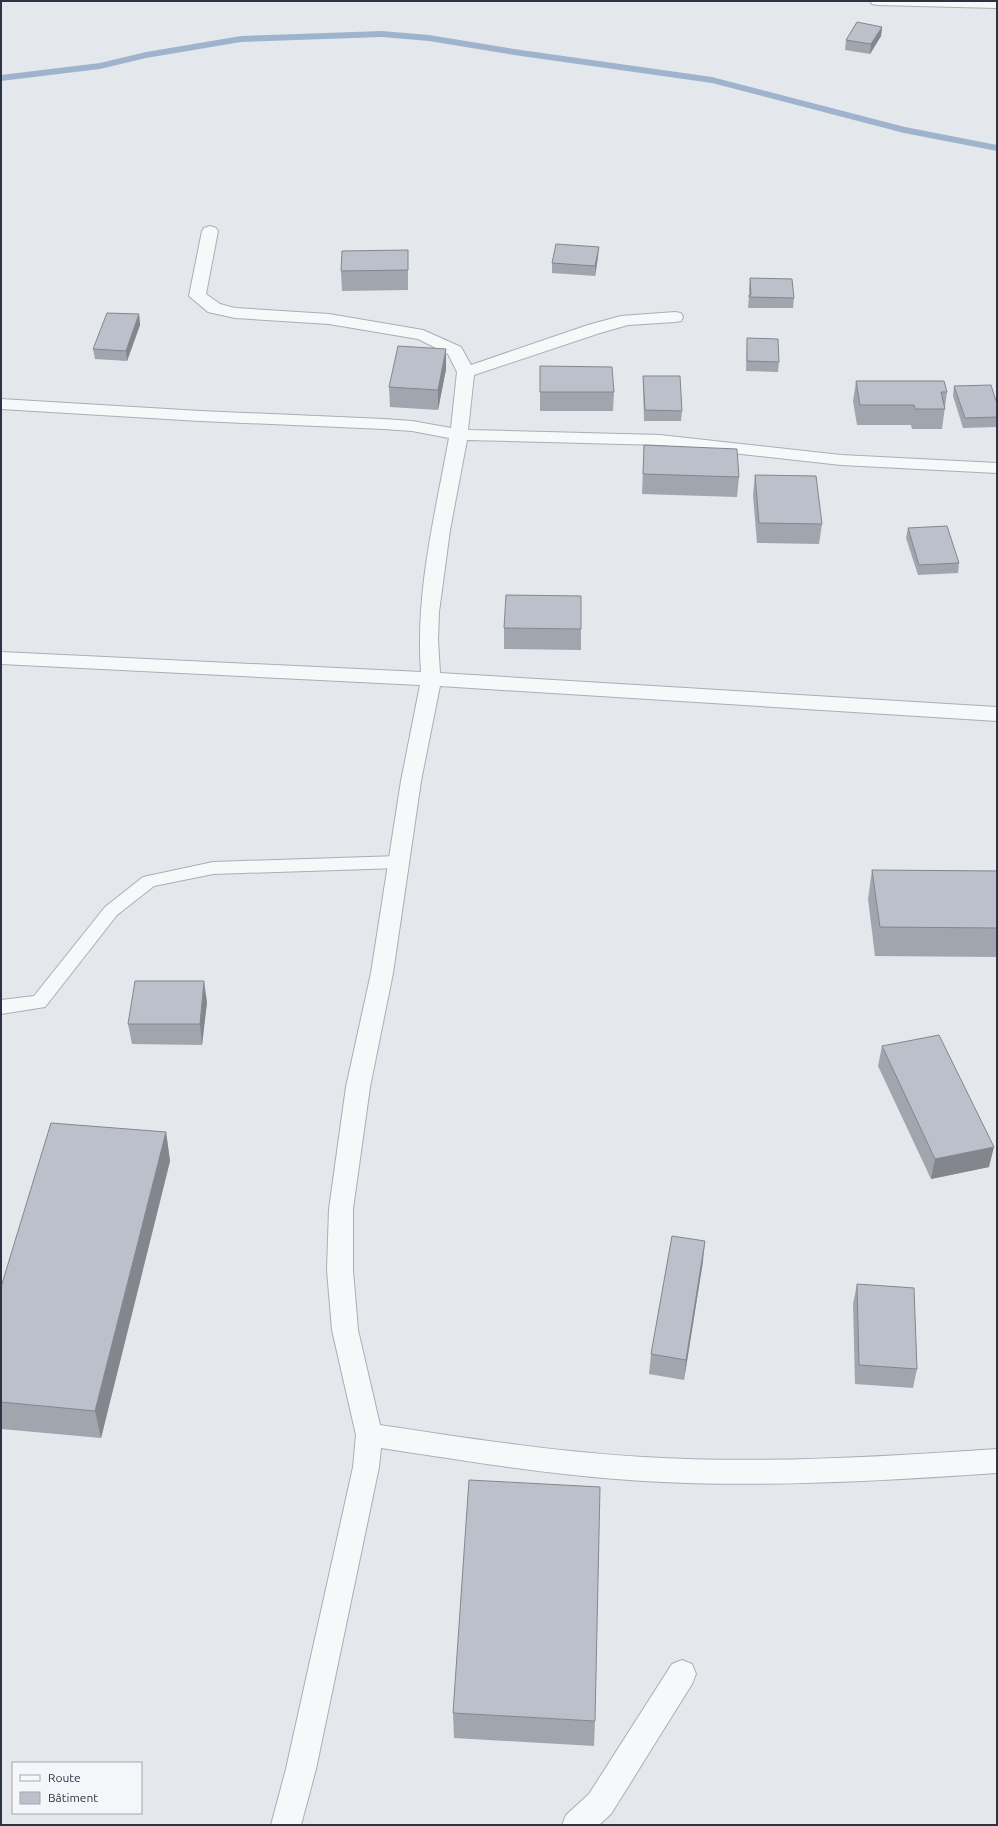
<svg xmlns="http://www.w3.org/2000/svg" width="998" height="1826" viewBox="0 0 998 1826" font-family="Ubuntu,sans-serif">
	<rect width="100%" height="100%" fill="#e4e7ec"/>
	<g fill="none" stroke-linecap="round" stroke-linejoin="round">
		<path fill="#9fb4cc" fill-rule="evenodd" d="M 382,31 L 429,35 L 521,50 L 712,77 L 905,127 L 997,145 L 997,151 L 904,133 L 712,83 L 521,56 L 429,41 L 382,37 L 241,42 L 146,58 L 100,69 L 1,81 L 1,75 L 100,63 L 146,52 L 241,36 Z"/>
		<g stroke="#a9aeb7" stroke-width="2">
			<path id="service" d="M 399,856 L 405,858 L 407,862 L 405,866 L 399,868 L 213,874 L 154,886 L 117,915 L 45,1007 L 1,1014 L 1,1000 L 34,996 L 105,907 L 143,877 L 213,862 Z"/>
		</g>
		<g stroke="#a9aeb7" stroke-width="2">
			<g id="minor">
				<path d="M 870,1 L 997,1 L 997,8 L 877,5 L 872,4 Z"/>
				<path d="M 210,226 L 216,228 L 218,231 L 206,294 L 220,304 L 235,308 L 329,314 L 423,330 L 461,347 L 471,365 L 588,325 L 621,316 L 675,312 L 681,313 L 683,317 L 681,321 L 675,322 L 628,325 L 600,333 L 474,375 L 468,430 L 660,435 L 841,455 L 997,463 L 997,473 L 841,465 L 660,445 L 467,440 L 450,530 L 439,612 L 438,640 L 440,673 L 997,707 L 997,721 L 440,686 L 421,781 L 393,973 L 370,1087 L 353,1209 L 353,1270 L 358,1330 L 380,1425 C 467,1438 555,1452 643,1457 C 761,1464 879,1457 997,1449 L 997,1473 C 879,1481 761,1488 643,1481 C 555,1476 468,1461 381,1448 L 379,1467 L 316,1769 L 301,1825 L 271,1825 L 286,1769 L 353,1467 L 356,1435 L 332,1330 L 327,1270 L 329,1209 L 346,1087 L 371,973 L 401,781 L 420,685 L 1,664 L 1,652 L 421,672 C 415,593 435,515 449,438 L 412,431 L 384,429 L 200,421 L 1,409 L 1,399 L 200,411 L 384,419 L 412,421 L 451,428 L 457,372 L 448,354 L 418,339 L 329,324 L 235,318 L 208,312 L 189,296 L 202,231 L 204,228 Z"/>
				<path d="M 682,1660 L 692,1664 L 696,1674 L 692,1684 L 611,1814 L 599,1825 L 562,1825 L 566,1815 L 589,1794 L 672,1664 Z"/>
			</g>
		</g>
		<use href="#service" fill="#f7f8fa" fill-rule="evenodd"/>
		<use href="#minor" fill="#f7f8fa" fill-rule="evenodd"/>
	</g>
	<g fill="#a1a5ae">
		<path d="M 882,27 L 881,36 L 870,54 L 845,50 L 846,40 Z"/>
		<path d="M 408,250 L 408,290 L 342,291 L 341,271 Z"/>
		<path d="M 598,257 L 595,276 L 552,273 L 552,263 Z"/>
		<path d="M 750,278 L 794,298 L 793,308 L 748,308 L 749,295 L 749,288 Z"/>
		<path d="M 139,314 L 140,325 L 127,361 L 95,359 L 93,349 Z"/>
		<path d="M 747,338 L 779,362 L 778,372 L 746,371 Z"/>
		<path d="M 446,349 L 446,369 L 438,410 L 390,407 L 389,387 Z"/>
		<path d="M 540,366 L 614,392 L 613,411 L 540,411 Z"/>
		<path d="M 643,376 L 682,411 L 681,421 L 644,421 L 643,386 Z"/>
		<path d="M 856,381 L 947,392 L 942,429 L 912,429 L 911,425 L 857,425 L 853,401 Z"/>
		<path d="M 954,386 L 997,404 L 997,427 L 963,428 L 953,396 Z"/>
		<path d="M 644,445 L 739,477 L 737,497 L 642,494 Z"/>
		<path d="M 755,475 L 822,524 L 819,544 L 757,543 L 753,495 Z"/>
		<path d="M 908,528 L 959,563 L 958,573 L 918,575 L 906,538 Z"/>
		<path d="M 504,628 L 581,629 L 581,650 L 504,649 Z"/>
		<path d="M 872,870 L 997,871 L 997,957 L 875,956 L 868,899 Z"/>
		<path d="M 207,1002 L 202,1045 L 132,1044 L 128,1024 Z"/>
		<path d="M 882,1046 L 989,1167 L 931,1179 L 878,1066 Z"/>
		<path d="M 166,1132 L 170,1161 L 101,1438 L 1,1429 L 1,1287 Z"/>
		<path d="M 703,1261 L 684,1380 L 649,1374 L 651,1354 Z"/>
		<path d="M 857,1284 L 917,1369 L 913,1388 L 855,1384 L 853,1304 Z"/>
		<path d="M 453,1713 L 595,1721 L 594,1746 L 454,1738 Z"/>
	</g>
	<g fill="#83868d">
		<path d="M 882,27 L 881,36 L 870,54 L 871,44 Z"/>
		<path d="M 599,247 L 598,257 L 595,276 L 595,266 Z"/>
		<path d="M 139,314 L 140,325 L 127,361 L 126,351 Z"/>
		<path d="M 446,349 L 446,369 L 438,410 L 438,390 Z"/>
		<path d="M 204,981 L 207,1002 L 202,1045 L 200,1024 Z"/>
		<path d="M 166,1132 L 170,1161 L 101,1438 L 95,1411 Z"/>
		<path d="M 994,1147 L 989,1167 L 931,1179 L 935,1159 Z"/>
		<path d="M 705,1241 L 703,1261 L 684,1380 L 686,1360 Z"/>
	</g>
	<g fill="#bbc0ca" stroke="#83868d">
		<path d="M 857,22 L 882,27 L 871,44 L 846,40 Z"/>
		<path d="M 556,244 L 599,247 L 595,266 L 552,263 Z"/>
		<path d="M 408,250 L 408,270 L 341,271 L 342,251 Z"/>
		<path d="M 750,278 L 792,279 L 794,298 L 749,297 L 749,295 L 751,295 Z"/>
		<path d="M 107,313 L 139,314 L 126,351 L 93,349 Z"/>
		<path d="M 747,338 L 778,339 L 779,362 L 747,361 Z"/>
		<path d="M 398,346 L 446,349 L 438,390 L 389,387 Z"/>
		<path d="M 540,366 L 612,367 L 614,392 L 540,392 Z"/>
		<path d="M 643,376 L 680,376 L 682,411 L 645,410 Z"/>
		<path d="M 856,381 L 944,381 L 947,392 L 941,392 L 945,409 L 915,409 L 914,405 L 860,405 Z"/>
		<path d="M 991,385 L 997,404 L 997,417 L 965,418 L 954,386 Z"/>
		<path d="M 644,445 L 737,449 L 739,477 L 643,474 Z"/>
		<path d="M 755,475 L 816,476 L 822,524 L 759,523 Z"/>
		<path d="M 947,526 L 959,563 L 919,565 L 908,528 Z"/>
		<path d="M 506,595 L 581,596 L 581,629 L 504,628 Z"/>
		<path d="M 872,870 L 997,871 L 997,928 L 880,927 Z"/>
		<path d="M 135,981 L 204,981 L 200,1024 L 128,1024 Z"/>
		<path d="M 939,1035 L 994,1147 L 935,1159 L 882,1046 Z"/>
		<path d="M 51,1123 L 166,1132 L 95,1411 L 1,1402 L 1,1287 Z"/>
		<path d="M 672,1236 L 705,1241 L 686,1360 L 651,1354 Z"/>
		<path d="M 857,1284 L 914,1288 L 917,1369 L 859,1365 Z"/>
		<path d="M 469,1480 L 600,1487 L 595,1721 L 453,1713 Z"/>
	</g>
	<rect width="998" height="1826" fill="none" stroke="#2b3445" stroke-width="4"/>
	<rect x="12" y="1762" width="130" height="52" fill="#f4f6f9" stroke="#a4a8b1"/>
	<rect x="20" y="1775" width="20" height="6" fill="#f7f8fa" stroke="#a4a8b1"/>
	<text x="48" y="1782" font-size="12" fill="#2b3445">Route</text>
	<rect x="20" y="1792" width="20" height="12" fill="#bbc0ca" stroke="#a4a8b1"/>
	<text x="48" y="1802" font-size="12" fill="#2b3445">Bâtiment</text>
</svg>
